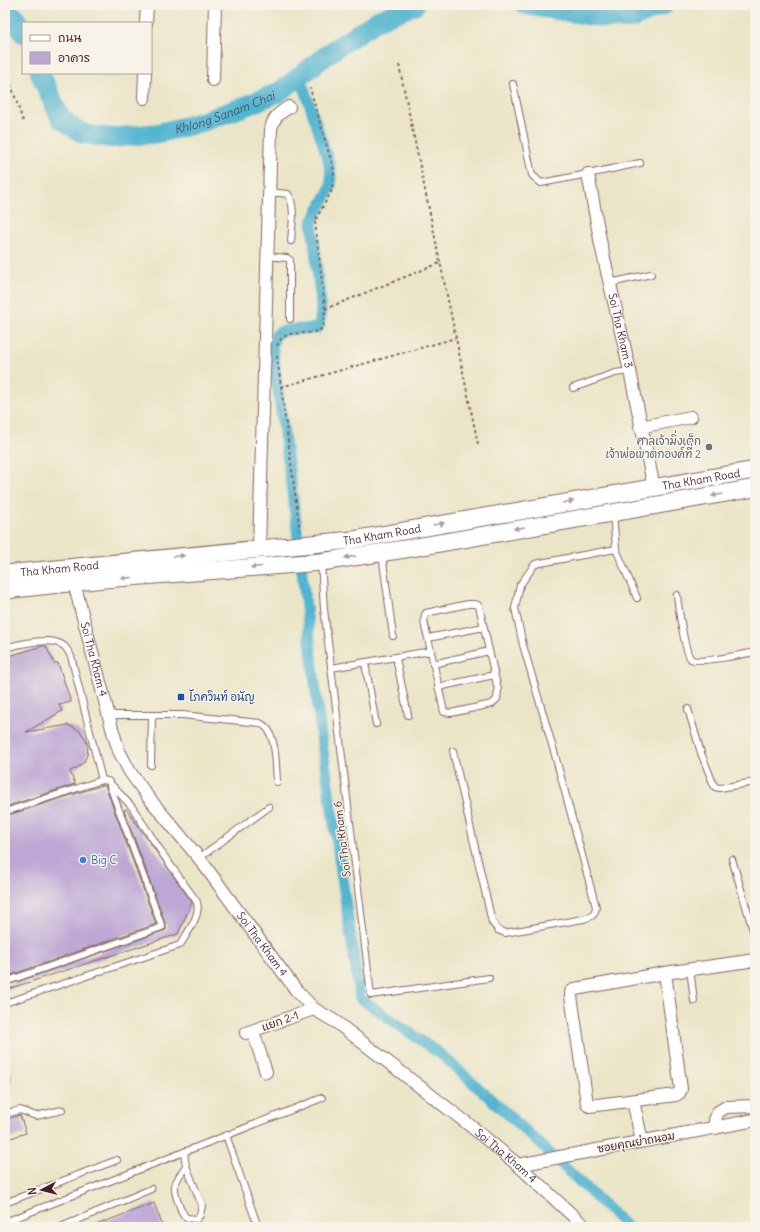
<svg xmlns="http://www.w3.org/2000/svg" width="760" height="1232" viewBox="0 0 760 1232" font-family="Delius,'Playpen Sans Thai',sans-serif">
	<rect width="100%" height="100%" fill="#f7f3e8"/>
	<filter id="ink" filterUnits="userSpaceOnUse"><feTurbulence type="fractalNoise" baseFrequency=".025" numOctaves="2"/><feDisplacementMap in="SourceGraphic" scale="8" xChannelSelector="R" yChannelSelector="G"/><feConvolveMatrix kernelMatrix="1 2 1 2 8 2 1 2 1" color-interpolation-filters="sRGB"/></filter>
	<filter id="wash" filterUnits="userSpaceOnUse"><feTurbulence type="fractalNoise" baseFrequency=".012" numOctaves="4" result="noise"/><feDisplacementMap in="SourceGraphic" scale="16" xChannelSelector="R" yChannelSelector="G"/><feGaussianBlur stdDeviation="0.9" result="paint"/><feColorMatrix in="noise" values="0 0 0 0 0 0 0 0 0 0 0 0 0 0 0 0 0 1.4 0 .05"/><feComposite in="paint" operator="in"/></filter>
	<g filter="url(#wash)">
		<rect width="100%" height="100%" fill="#ebe5c7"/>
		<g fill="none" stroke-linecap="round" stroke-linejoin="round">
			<path stroke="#51b4d0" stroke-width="3.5" d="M 413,5 L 413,6"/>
			<path stroke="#51b4d0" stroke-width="11" d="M 300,76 L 328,159 L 331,175 L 331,185 L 329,190 L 312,222 L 321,306 L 320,321 L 318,328 C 308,330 284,327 277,334 C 275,336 273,342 272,345 L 296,521 L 322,744 L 360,998 L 443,1056 L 536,1140 L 627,1227"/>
			<g stroke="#51b4d0" stroke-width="20">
				<path d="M 525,5 L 604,18 L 630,19 L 664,5"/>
				<path d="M 5,8 L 15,17 L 23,33"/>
				<path id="s1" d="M 40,73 L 61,119 L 84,134 L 111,138 L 159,133 L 202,122 L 248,105 L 279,92 L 336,48 L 378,20 L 415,5"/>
			</g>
		</g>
		<g id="blocks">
			<g fill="#bda7d4">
				<path d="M 43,646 L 46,646 L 54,663 L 58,663 L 71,702 L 59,705 L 62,711 L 26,732 L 68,725 L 80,731 L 85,738 L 88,746 L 87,755 L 84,762 L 77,768 L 70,771 L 75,784 L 5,807 L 5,657 Z"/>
				<path d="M 103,785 L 105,785 L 156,924 L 5,977 L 5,816 Z"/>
				<path d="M 126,809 L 192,902 L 178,934 L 5,990 L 5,986 L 166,930 L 166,925 L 124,810 Z"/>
				<path d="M 20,1115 L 26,1133 L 5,1140 L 5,1120 Z"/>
				<path d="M 154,1203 L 163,1227 L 93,1227 L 93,1226 Z"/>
			</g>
		</g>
	</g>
	<g filter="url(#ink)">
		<use href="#blocks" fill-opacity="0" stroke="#826462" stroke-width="1"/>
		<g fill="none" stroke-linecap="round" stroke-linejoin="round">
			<g stroke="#826462" stroke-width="8">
				<g id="lane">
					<path d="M 513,84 L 532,175 L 541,183 L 588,174 L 640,163"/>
					<path d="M 269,192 L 288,194 C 296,206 292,227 291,241"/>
					<path d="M 267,256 L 287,258 L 290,260 L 290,319"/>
					<path d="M 610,283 L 651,274"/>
					<path d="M 573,388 L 615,373 L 630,371"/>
					<path d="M 613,514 L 616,549 L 637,598"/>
					<path d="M 382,554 L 393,636"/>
					<path d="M 321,562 L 324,609 L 371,995 L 489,978"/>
					<path d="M 677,595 C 678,605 685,654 691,659 C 697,664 745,654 755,652"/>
					<path d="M 428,638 C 426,631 422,619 426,613 L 468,604 L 476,604 L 479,606 L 498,690 L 497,699 L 492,704 L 451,713 L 444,712 L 428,638 L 484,627"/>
					<path d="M 5,648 C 19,644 52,636 64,646 C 67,648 69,653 71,656 L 102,780"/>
					<path d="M 396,658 L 408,715"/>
					<path d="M 365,663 L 376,724"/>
					<path d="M 433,664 L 489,651"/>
					<path d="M 331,668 L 431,651"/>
					<path d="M 438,687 L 494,675"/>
					<path d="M 688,709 L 701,753 L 713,783 L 715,787 L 720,788 L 755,782"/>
					<path d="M 108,715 L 182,715 L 260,723 C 263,725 267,727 269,731 C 276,745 276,766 277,782"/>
					<path d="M 453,751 L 492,922 L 498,930 L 505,933 L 583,919 C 591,917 595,916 596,907 L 555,755 L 523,645 L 515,608 L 520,585 L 535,564 L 616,549"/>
					<path d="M 151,765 L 152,716"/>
					<path d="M 5,812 L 102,780 L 108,781 L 132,807 L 164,856 L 197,902 C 201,916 187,933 180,945 L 5,1003"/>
					<path d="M 199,858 L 269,807"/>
					<path d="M 732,859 L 755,937"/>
					<path d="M 690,969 L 694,1001"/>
					<path d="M 5,982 L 162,927 L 110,786"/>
					<path d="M 5,1073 C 7,1078 9,1084 5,1089"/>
					<path d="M 5,1114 L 20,1110 L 36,1116 L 62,1110"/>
					<path d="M 226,1135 L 258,1227"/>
					<path d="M 184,1152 L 186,1166 L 202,1205 L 200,1215 L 197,1219 L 187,1218 C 182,1214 181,1210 179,1204 C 171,1185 175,1182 186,1166"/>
					<path d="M 5,1203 L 117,1160"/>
					<path d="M 5,1222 L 322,1098"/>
					<path d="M 61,1227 L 151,1189"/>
				</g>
			</g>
			<g stroke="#826462" stroke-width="14">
				<g id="street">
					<path d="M 146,23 L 147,5"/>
					<path d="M 213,80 L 215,5"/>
					<path d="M 144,98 L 145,73"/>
					<path id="s2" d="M 588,174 L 601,245 L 630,371 L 654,488"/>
					<path d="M 640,427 L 691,417"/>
					<path d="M 259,549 L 271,129 C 273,118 279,113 289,107"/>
					<path id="s3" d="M 72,575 L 113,732 L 119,751 L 130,772 L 148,797 L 199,858 L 296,990 L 314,1009 L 336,1022 L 472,1127 L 518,1165 L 585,1227"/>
					<path d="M 665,973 L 681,1089 L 679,1093 L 676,1095 L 589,1106 L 587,1103 L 571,996 L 571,992 L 575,989 L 665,973 L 755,960"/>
					<path d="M 253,1031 L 266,1072"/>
					<path d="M 246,1033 L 314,1009"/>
					<path d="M 633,1101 L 642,1141"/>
					<path d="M 716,1128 L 715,1120 L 718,1112 L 726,1107 L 755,1106"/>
					<path d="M 518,1165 L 755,1120"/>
				</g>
			</g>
			<g stroke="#826462" stroke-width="19">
				<g id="secondary">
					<path id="s4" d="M 5,574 L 352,540 L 755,470"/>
					<path d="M 5,590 L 104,579 L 321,562 L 405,549 L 755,488"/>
				</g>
			</g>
			<g stroke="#826462" stroke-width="2" stroke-dasharray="3 3" stroke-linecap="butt">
				<path d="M 399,65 L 478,444"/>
				<path d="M 5,67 L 23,121"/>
				<path d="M 325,309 L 440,263"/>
				<path d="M 277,346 C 285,325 307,339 323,328 L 325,309 L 315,221 L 332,190 L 334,171 L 310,88"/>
				<path d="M 277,356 L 300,532"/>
				<path d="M 281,387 L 456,338"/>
			</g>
			<use href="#lane" stroke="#fff" stroke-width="6"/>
			<use href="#street" stroke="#fff" stroke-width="12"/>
			<use href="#secondary" stroke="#fff" stroke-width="17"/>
		</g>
		<defs><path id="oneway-solid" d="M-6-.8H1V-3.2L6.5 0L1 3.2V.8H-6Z"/></defs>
		<g fill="#ae9aa0">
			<use href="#oneway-solid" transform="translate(717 495) rotate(170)"/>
			<use href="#oneway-solid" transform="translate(568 502) rotate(-10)"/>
			<use href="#oneway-solid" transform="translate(439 524) rotate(-10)"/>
			<use href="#oneway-solid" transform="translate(519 528) rotate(171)"/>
			<use href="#oneway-solid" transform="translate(179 556) rotate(-5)"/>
			<use href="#oneway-solid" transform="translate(350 557) rotate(172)"/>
			<use href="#oneway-solid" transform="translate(256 567) rotate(175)"/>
			<use href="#oneway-solid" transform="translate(127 578) rotate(175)"/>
		</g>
	</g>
	<circle fill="#6b7280" stroke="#f7f3e8" stroke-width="1.5" cx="709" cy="447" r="4"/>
	<rect fill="#1a4fb4" stroke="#f7f3e8" stroke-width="1.5" x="177" y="693" width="8" height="8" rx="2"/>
	<circle fill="#3f7fe0" stroke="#f7f3e8" stroke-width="1.5" cx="83" cy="860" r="4"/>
	<g text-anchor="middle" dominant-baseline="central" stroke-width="3" stroke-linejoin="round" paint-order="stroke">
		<g font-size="11" fill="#4a1f2b" stroke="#f7f3e8">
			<text stroke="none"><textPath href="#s2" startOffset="160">Soi Tha Kham 3</textPath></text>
			<text stroke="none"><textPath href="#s4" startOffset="703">Tha Kham Road</textPath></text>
			<text stroke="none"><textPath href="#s4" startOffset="379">Tha Kham Road</textPath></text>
			<text stroke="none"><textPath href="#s4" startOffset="55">Tha Kham Road</textPath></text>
			<text stroke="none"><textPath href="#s3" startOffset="87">Soi Tha Kham 4</textPath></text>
			<text transform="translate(342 839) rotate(-97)">Soi Tha Kham 6</text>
			<text stroke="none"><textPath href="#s3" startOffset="423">Soi Tha Kham 4</textPath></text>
			<text transform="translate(280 1021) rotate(-20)">แยก 2-1</text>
			<text transform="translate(636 1142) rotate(-10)">ซอยคุณย่าถนอม</text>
			<text stroke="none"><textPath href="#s3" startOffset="748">Soi Tha Kham 4</textPath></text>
		</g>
		<g font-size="11" fill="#5b616d" stroke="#f7f3e8" text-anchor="end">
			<text x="701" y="441">ศาลเจ้ามิ่งเต็ก<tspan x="701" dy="13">เจ้าพ่อเขาตกองค์ที่ 2</tspan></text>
		</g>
		<g font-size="11" fill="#164399" stroke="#f7f3e8" text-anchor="start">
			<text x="189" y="697">โภควินท์ อนัญ</text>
		</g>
		<g font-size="11" fill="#366cbe" stroke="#f7f3e8" text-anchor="start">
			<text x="91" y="860">Big C</text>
		</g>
		<g font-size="12" font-style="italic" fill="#4c5365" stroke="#f7f3e8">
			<text stroke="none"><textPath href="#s1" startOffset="222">Khlong Sanam Chai</textPath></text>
		</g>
	</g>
	<rect width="760" height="1232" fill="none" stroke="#f7f3e8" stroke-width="20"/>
	<rect x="22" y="22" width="130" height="52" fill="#f7f3e8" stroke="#b29e9c"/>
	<rect x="30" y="35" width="20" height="6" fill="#ffffff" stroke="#b29e9c"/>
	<text x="58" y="42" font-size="12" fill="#4a1f2b">ถนน</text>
	<rect x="30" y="52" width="20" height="12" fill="#bda7d4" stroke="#b29e9c"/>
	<text x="58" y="62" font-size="12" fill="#4a1f2b">อาคาร</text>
	<g transform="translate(42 1190) rotate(263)" stroke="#f7f3e8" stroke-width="3" paint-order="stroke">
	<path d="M0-3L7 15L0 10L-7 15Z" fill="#4a1f2b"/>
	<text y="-6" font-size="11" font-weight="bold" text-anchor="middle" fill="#4a1f2b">N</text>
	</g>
</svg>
